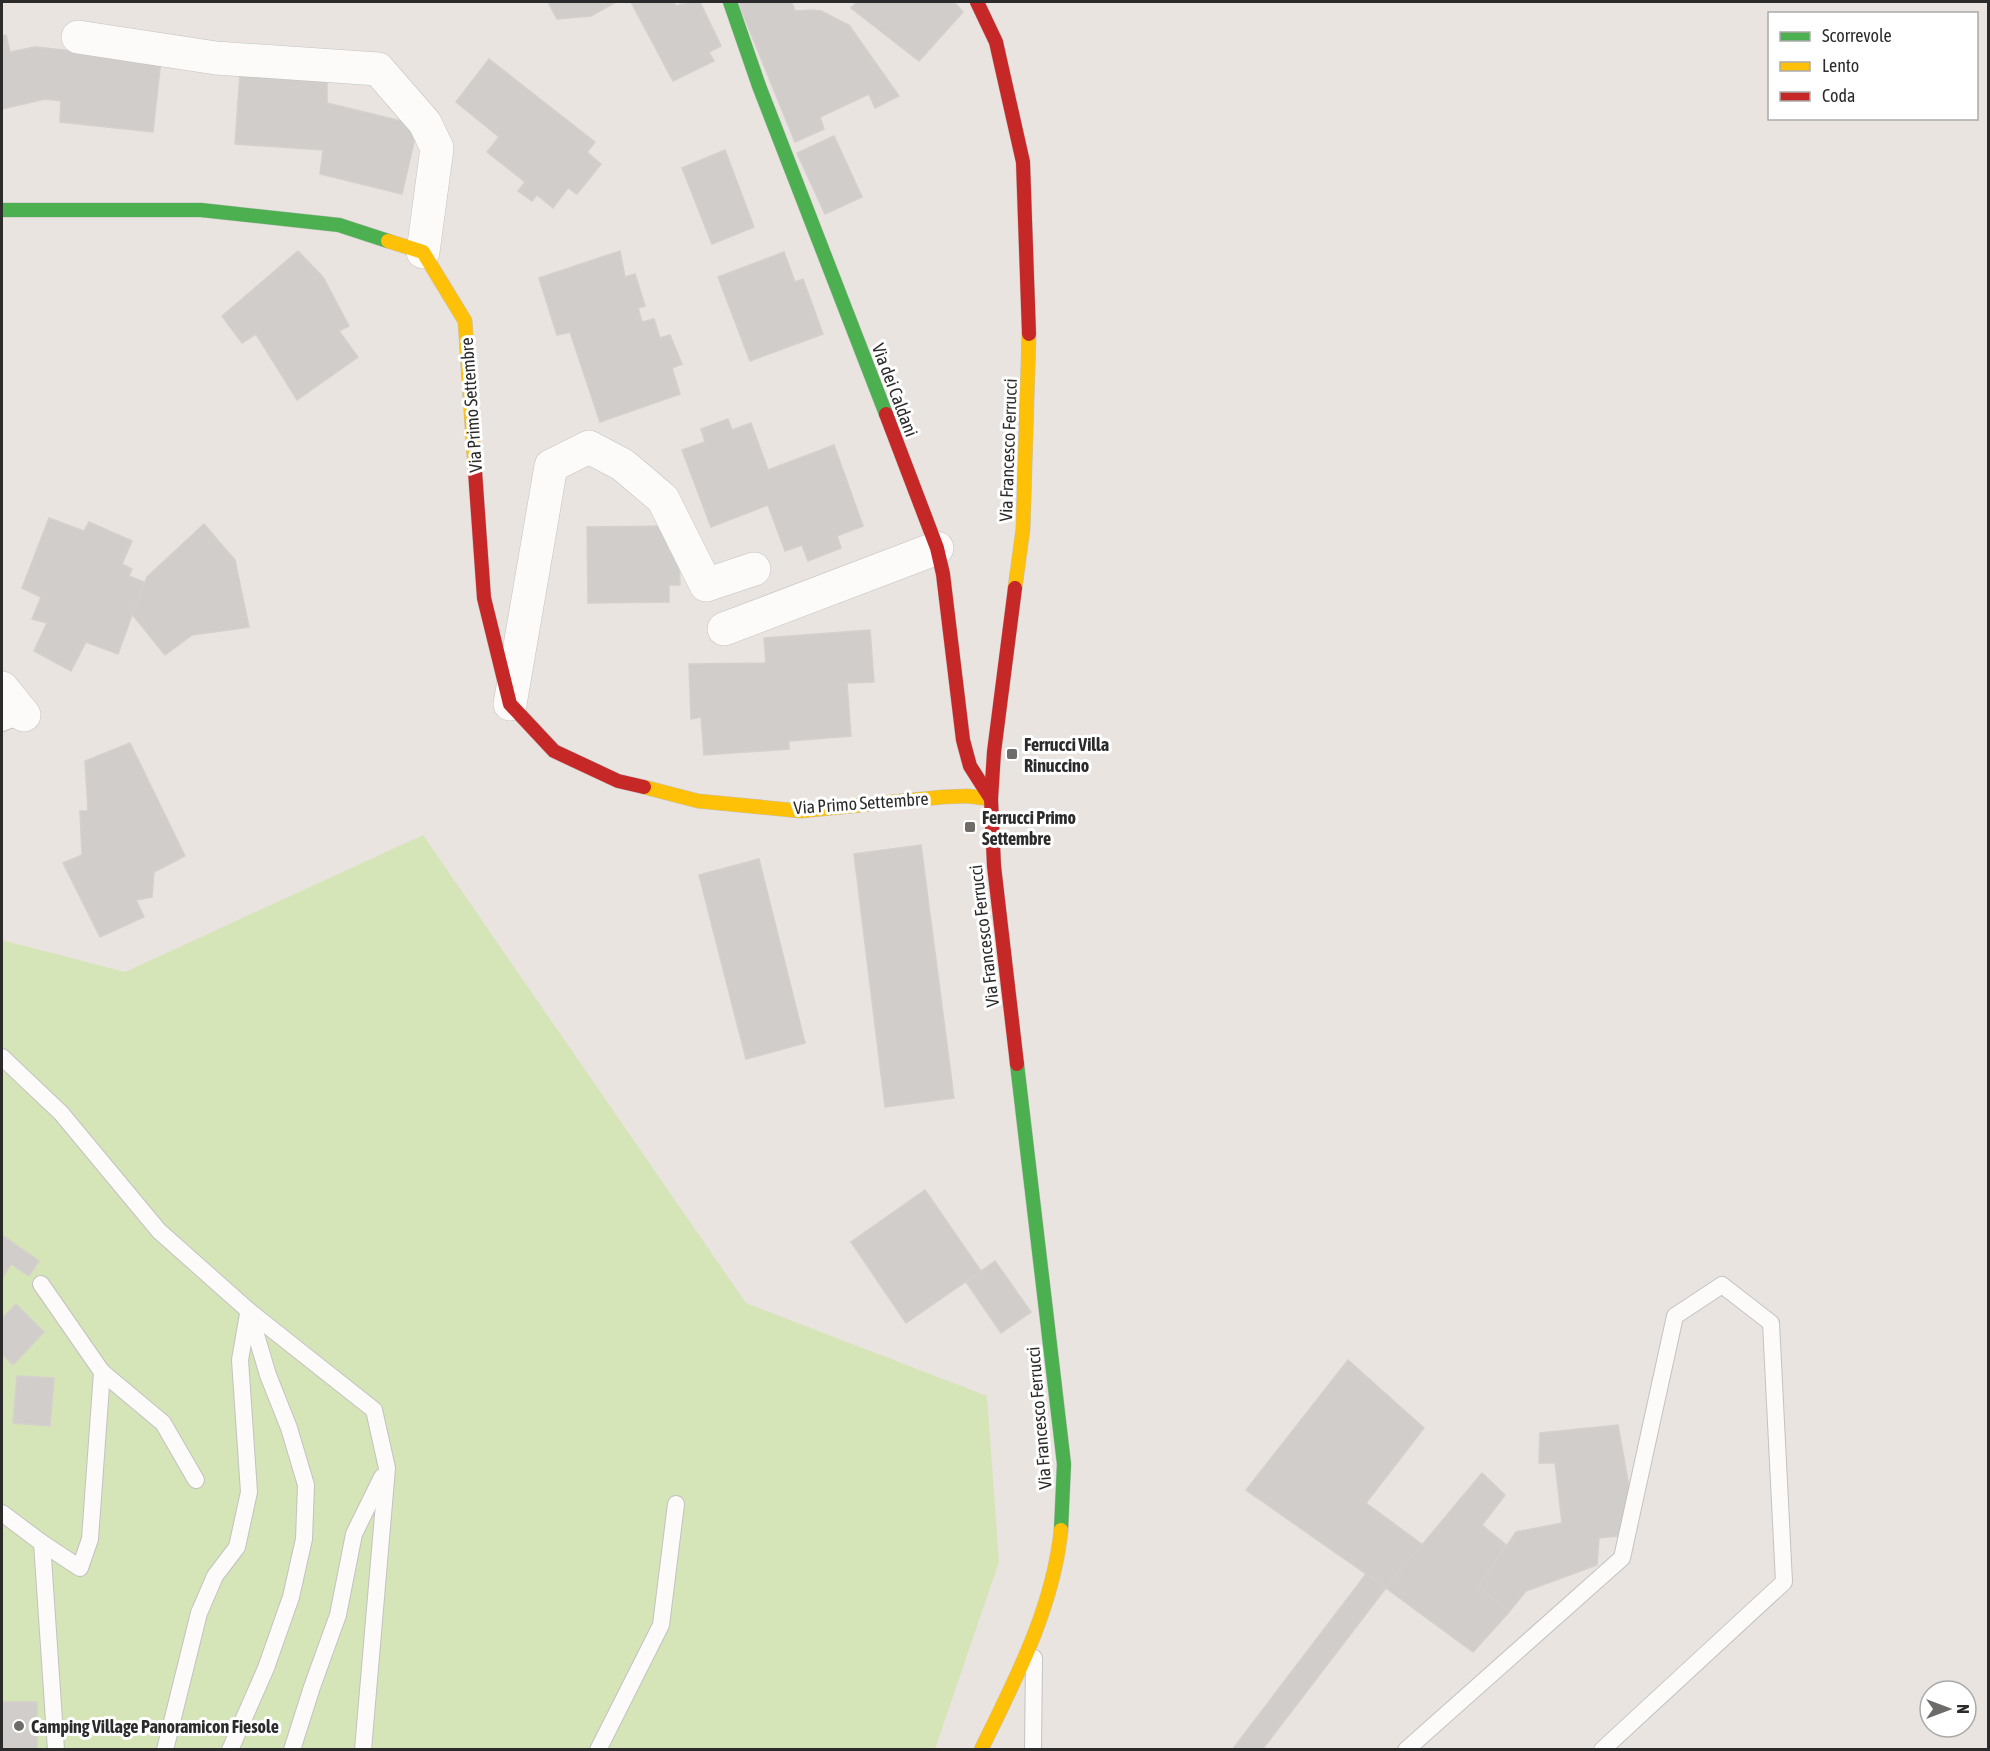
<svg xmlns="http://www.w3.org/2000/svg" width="1990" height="1751" viewBox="0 0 1990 1751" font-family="'Asap Condensed',sans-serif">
	<rect width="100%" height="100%" fill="#eae4e0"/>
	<path fill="#d5e5b8" d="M 423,835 L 746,1303 L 987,1396 L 999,1562 L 935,1749 L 2,1749 L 2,940 L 125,972 Z"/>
	<g fill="#d0cdca" stroke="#d5d0cc" stroke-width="1.5">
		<path d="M 548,2 L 616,2 L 591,16 L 557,19 Z"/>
		<path d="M 631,2 L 674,2 L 676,6 L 689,2 L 700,2 L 721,46 L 709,52 L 714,61 L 673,81 Z"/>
		<path d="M 738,2 L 792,2 L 795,11 L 813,10 L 821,11 L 849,25 L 899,96 L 875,108 L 869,94 L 820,117 L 824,129 L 795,142 Z"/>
		<path d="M 857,2 L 954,2 L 963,12 L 919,61 L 851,8 Z"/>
		<path d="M 6,35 L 10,52 L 35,47 L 161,60 L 153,132 L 60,122 L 61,101 L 45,99 L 2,109 L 2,36 Z"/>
		<path d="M 489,59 L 595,142 L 587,152 L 601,164 L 577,194 L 568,188 L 553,208 L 537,195 L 532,201 L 518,191 L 525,182 L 487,152 L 499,137 L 456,102 Z"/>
		<path d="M 240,73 L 327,79 L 327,103 L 418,125 L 402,194 L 320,174 L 323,150 L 235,144 Z"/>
		<path d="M 834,136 L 862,197 L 825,214 L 797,153 Z"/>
		<path d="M 725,150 L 754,227 L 712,244 L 682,168 Z"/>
		<path d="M 298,251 L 323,277 L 349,326 L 339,331 L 358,357 L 297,400 L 256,334 L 242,343 L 222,316 Z"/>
		<path d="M 620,251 L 625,277 L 635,274 L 645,306 L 638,308 L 642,322 L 654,319 L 660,338 L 670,335 L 682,364 L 672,368 L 680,394 L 600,422 L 570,332 L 557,335 L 539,278 Z"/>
		<path d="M 784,252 L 795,282 L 803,279 L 823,334 L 750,361 L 718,277 Z"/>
		<path d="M 728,419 L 732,430 L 751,423 L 768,470 L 834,445 L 863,526 L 837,536 L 841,548 L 808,561 L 802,545 L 785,551 L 768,505 L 711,527 L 682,450 L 705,442 L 701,429 Z"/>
		<path d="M 49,518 L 84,531 L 89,522 L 132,541 L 122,564 L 132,569 L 129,576 L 144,582 L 118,654 L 86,642 L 71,671 L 34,651 L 47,623 L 32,619 L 41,597 L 22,588 Z"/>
		<path d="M 204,524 L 235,560 L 249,627 L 192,635 L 165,655 L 132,614 L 147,577 Z"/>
		<path d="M 668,526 L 668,551 L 679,551 L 680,585 L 669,585 L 669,602 L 588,603 L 587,527 Z"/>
		<path d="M 870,630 L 874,682 L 847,683 L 851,736 L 789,741 L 789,749 L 704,755 L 701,717 L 691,719 L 689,664 L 766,663 L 764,638 Z"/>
		<path d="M 130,743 L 185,856 L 154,872 L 152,897 L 136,900 L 144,917 L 100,937 L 63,863 L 82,855 L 80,811 L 88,811 L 85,761 Z"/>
		<path d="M 921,845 L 954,1098 L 885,1107 L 854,854 Z"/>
		<path d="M 759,859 L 805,1043 L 746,1059 L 699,875 Z"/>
		<path d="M 925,1190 L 981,1271 L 906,1323 L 851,1242 Z"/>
		<path d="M 2,1235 L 39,1261 L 29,1276 L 11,1264 L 3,1277 L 2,1277 Z"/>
		<path d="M 995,1261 L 1031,1312 L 1001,1333 L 966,1282 Z"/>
		<path d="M 16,1304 L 44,1332 L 13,1365 L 2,1354 L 2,1319 Z"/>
		<path d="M 1348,1360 L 1424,1428 L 1366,1503 L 1423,1545 L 1386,1588 L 1246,1490 Z"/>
		<path d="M 17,1376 L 54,1378 L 50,1426 L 13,1423 Z"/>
		<path d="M 1618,1425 L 1629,1486 L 1626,1535 L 1599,1538 L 1597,1565 L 1526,1591 L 1509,1612 L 1478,1587 L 1516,1532 L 1562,1523 L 1555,1463 L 1539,1463 L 1540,1433 Z"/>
		<path d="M 1482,1473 L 1505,1495 L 1482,1525 L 1506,1545 L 1478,1587 L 1509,1612 L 1473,1652 L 1386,1588 Z"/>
		<path d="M 1366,1574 L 1386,1588 L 1262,1750 L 1232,1750 Z"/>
		<rect x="2" y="1702" width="35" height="48"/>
	</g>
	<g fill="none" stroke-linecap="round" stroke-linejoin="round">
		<g stroke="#c3c2c2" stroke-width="18">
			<g id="lane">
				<path d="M 2,723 L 24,715"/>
				<path d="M 2,1057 L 61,1113 L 159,1231 L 249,1311 L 374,1410 L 387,1468 L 363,1750"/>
				<path d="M 41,1284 L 102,1372 L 90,1539 L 80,1568 L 42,1543"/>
				<path d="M 102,1372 L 163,1423 L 196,1480"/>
				<path d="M 2,1513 L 42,1543 L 56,1750"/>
				<path d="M 165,1750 L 199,1613 L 215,1576 L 237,1547 L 249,1492 L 240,1360 L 248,1314"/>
				<path d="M 230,1750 L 266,1668 L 291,1597 L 304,1539 L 306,1485 L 289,1428 L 268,1375 L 249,1311"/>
				<path d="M 292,1750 L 312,1687 L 338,1615 L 354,1534 L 382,1477"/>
				<path d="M 598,1750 L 661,1625 L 676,1504"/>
				<path d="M 1033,1750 L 1034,1658"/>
				<path d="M 1406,1750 L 1622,1558 L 1675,1316 L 1722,1285 L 1771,1323 L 1784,1582 L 1602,1750"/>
			</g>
		</g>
		<g stroke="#c3c2c2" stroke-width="34">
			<g id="street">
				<path d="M 78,37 L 216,58 L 378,69 L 425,123 L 437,148 L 423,252"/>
				<path d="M 724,629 L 937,548"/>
				<path d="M 2,688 L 24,715"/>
				<path d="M 510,704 L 551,466 L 589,447 L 623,465 L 663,499 L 706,585 L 754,569"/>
			</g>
		</g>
		<g stroke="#c3c2c2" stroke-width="15">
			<g id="fast">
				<path d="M 730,2 L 759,86 L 886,414"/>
				<path d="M 2,210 L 201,210 L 339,225 L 388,241"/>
				<path d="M 1017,1064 L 1064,1464 L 1061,1530"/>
			</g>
		</g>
		<g stroke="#c3c2c2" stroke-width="15">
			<g id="slow">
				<path d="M 388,241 L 423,252 L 465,321 L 475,471"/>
				<path d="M 1015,588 L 1023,529 L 1029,334"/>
				<path d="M 644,787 L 698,801 L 801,811 L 943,797 L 967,796 L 991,799"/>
				<path d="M 981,1750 C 1015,1680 1053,1609 1061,1530"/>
			</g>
		</g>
		<g stroke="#c3c2c2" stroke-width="15">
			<g id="jam">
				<path d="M 977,2 L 996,42 L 1023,162 L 1029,334"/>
				<path d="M 886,414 L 937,548 L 943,574 L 963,740 L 970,766 L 991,799"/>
				<path d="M 475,471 L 484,598 L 510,704 L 554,751 L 618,781 L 644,787"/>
				<path d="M 1015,588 L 994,752 L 991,799 L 994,866 L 1017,1064"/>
			</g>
		</g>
		<use href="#lane" stroke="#fcfbfa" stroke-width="16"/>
		<use href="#street" stroke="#fcfbfa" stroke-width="33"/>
		<use href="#fast" stroke="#4caf50" stroke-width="14"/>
		<use href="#slow" stroke="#ffc107" stroke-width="14"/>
		<use href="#jam" stroke="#c62828" stroke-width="14"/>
	</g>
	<g fill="#6e6c6a" stroke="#fff" stroke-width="2">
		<rect x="1006" y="748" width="12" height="12" rx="3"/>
		<rect x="964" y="821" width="12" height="12" rx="3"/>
		<circle cx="19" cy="1726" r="6"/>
	</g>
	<g text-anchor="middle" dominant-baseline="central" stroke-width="6" stroke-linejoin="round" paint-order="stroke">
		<g font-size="18" fill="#2b2b2b" stroke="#fff">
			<text transform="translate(895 390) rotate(69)">Via dei Caldani</text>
			<text transform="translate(471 405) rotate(-94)">Via Primo Settembre</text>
			<text transform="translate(1008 450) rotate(-88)">Via Francesco Ferrucci</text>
			<text transform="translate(861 803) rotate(-4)">Via Primo Settembre</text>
			<text transform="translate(984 936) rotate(-97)">Via Francesco Ferrucci</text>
			<text transform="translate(1039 1418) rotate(-95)">Via Francesco Ferrucci</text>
		</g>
		<g font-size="18" font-weight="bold" fill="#2b2b2b" stroke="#fff" text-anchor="start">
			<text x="1024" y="744">Ferrucci Villa<tspan x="1024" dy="21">Rinuccino</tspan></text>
			<text x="982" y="817">Ferrucci Primo<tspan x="982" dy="21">Settembre</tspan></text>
			<text x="31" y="1726">Camping Village Panoramicon Fiesole</text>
		</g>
	</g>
	<rect width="1990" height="1751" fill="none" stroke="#2b2b2b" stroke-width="6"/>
	<rect x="1768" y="12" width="210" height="108" fill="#ffffff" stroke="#aaaaaa" stroke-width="1.5"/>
	<rect x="1780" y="32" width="30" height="9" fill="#4caf50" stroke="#aaaaaa" stroke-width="1.5"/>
	<text x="1822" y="42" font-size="18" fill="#2b2b2b">Scorrevole</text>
	<rect x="1780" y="62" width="30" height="9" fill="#ffc107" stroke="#aaaaaa" stroke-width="1.5"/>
	<text x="1822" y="72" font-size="18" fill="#2b2b2b">Lento</text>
	<rect x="1780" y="92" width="30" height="9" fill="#c62828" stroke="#aaaaaa" stroke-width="1.5"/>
	<text x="1822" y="102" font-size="18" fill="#2b2b2b">Coda</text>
	<g transform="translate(1948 1709) rotate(90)"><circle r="28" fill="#ffffff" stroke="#aaaaaa" stroke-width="1.5"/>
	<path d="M0-4.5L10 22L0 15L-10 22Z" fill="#6e6c6a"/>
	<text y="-9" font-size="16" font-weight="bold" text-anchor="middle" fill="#2b2b2b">N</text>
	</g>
</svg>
